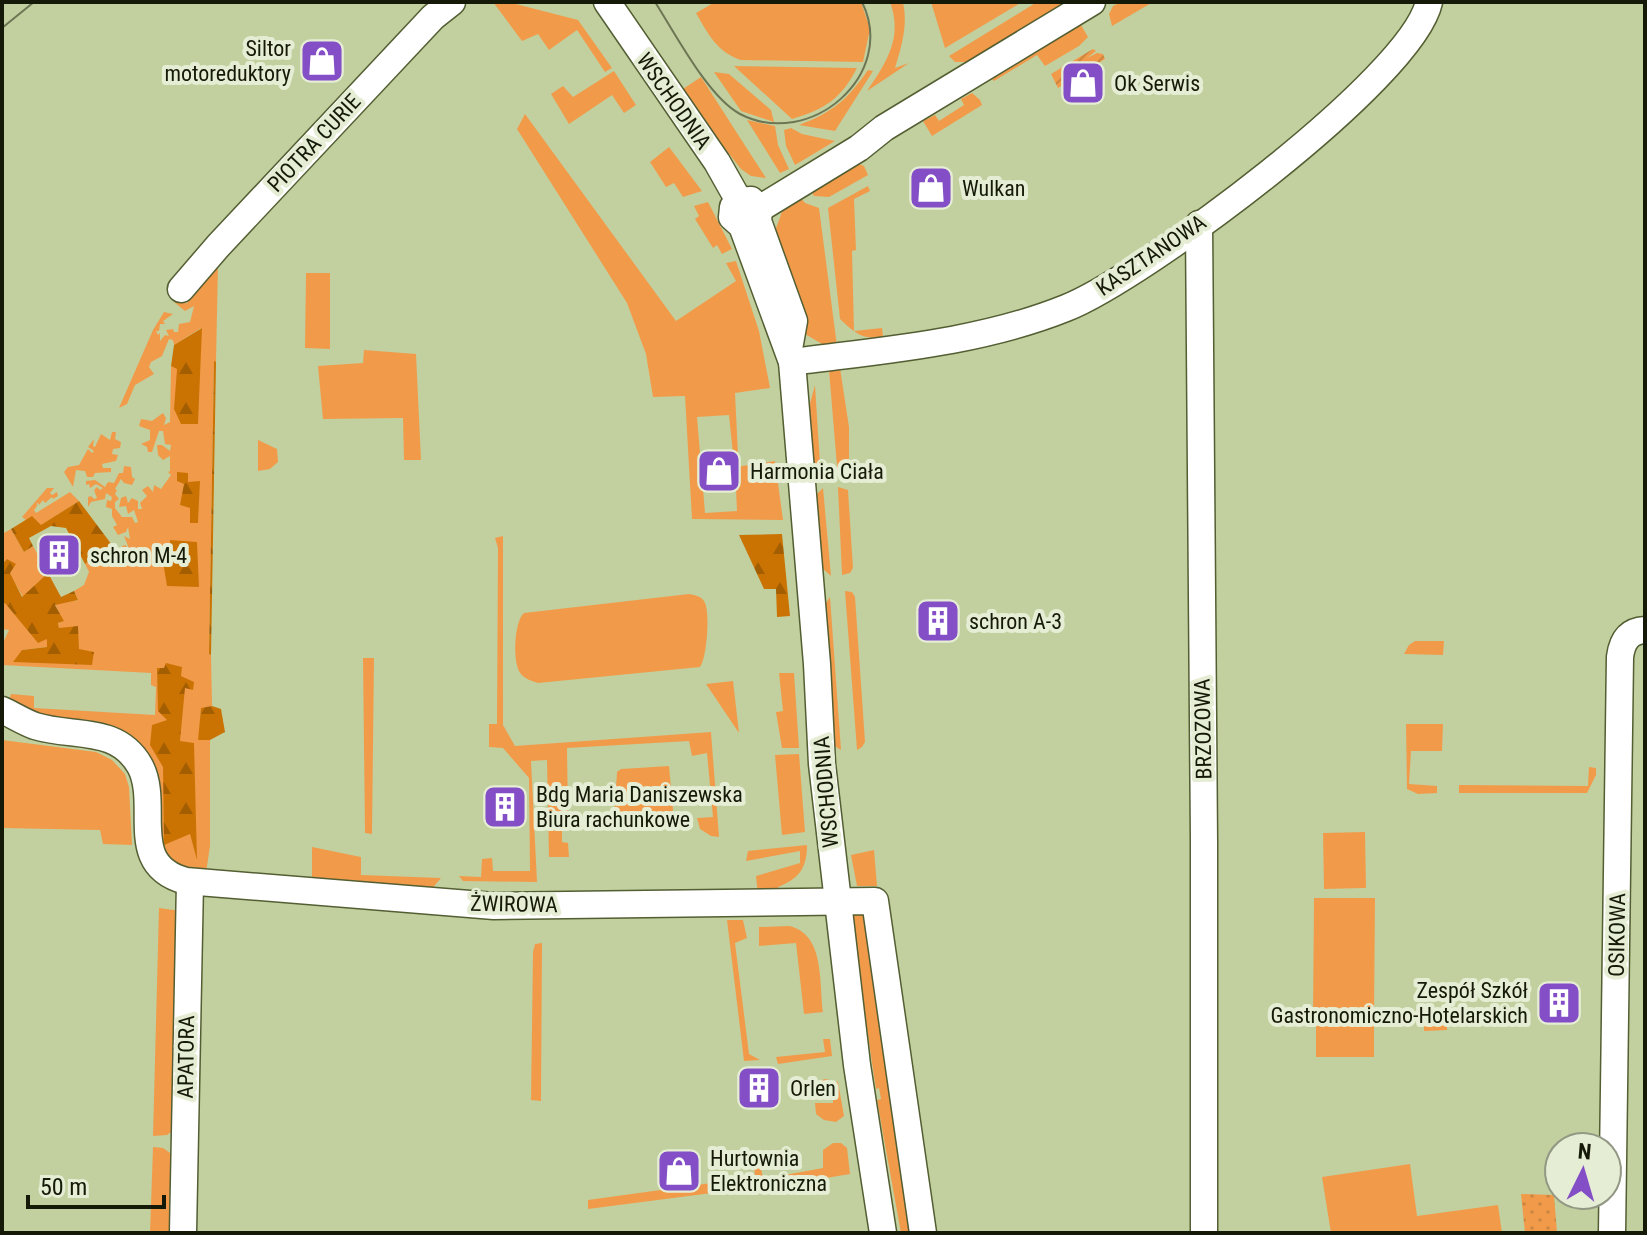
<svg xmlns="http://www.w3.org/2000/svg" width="1647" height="1235" viewBox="0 0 1647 1235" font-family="'Roboto Condensed',sans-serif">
	<defs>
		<pattern id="forest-firs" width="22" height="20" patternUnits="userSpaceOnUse" patternTransform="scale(2)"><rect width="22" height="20" fill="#cb7302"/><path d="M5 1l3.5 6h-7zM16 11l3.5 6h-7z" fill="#a45e02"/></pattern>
		<pattern id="park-dots" width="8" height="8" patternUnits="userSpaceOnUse" patternTransform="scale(2)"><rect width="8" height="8" fill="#f19b4a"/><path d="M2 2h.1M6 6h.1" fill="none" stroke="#ce853f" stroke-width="1.8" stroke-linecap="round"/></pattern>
		<pattern id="garden-furrows" width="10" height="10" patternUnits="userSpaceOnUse" patternTransform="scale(2)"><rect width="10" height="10" fill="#f19b4a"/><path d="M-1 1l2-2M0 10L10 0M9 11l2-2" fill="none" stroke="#ce853f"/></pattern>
	</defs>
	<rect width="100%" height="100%" fill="#c2d09f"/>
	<g fill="#f19b4a">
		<path d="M 493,2 L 508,2 L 578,20 L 612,68 L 605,72 L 577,30 L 549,50 L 538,34 L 522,41 Z"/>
		<path d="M 715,2 L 861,2 L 870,29 L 863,62 L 741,60 C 717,52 708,34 696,13 Z"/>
		<path d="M 890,2 L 903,2 C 908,25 902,45 895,68 L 909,63 L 867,91 C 887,62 903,37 890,2 Z"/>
		<path d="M 931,2 L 1022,2 L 945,48 Z"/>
		<path d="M 1037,2 L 1067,2 L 967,62 L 955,62 L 949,56 Z"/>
		<path d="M 1121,2 L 1153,2 L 1112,26 L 1109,14 L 1113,6 Z"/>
		<path d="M 1081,25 L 1088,37 L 1079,46 L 1045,66 L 1037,55 L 994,81 L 992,79 Z"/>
		<path d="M 734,66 L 857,68 C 841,99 825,109 792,119 Z"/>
		<path d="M 868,70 L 873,71 L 835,131 L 799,125 C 833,112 847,100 868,70 Z"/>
		<path d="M 614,71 L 636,105 L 624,113 L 612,95 L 569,124 L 551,94 L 563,86 L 573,97 Z"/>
		<path d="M 714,72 L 729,74 L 771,110 L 774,122 L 741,111 Z"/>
		<path d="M 701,77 L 766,178 L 751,176 L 741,169 L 680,91 Z"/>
		<path d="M 972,93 L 980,100 L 982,105 L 932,136 L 923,121 L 935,115 L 939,121 L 964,105 L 961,99 Z"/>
		<path d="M 525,114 L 676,321 L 736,281 L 726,263 L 736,261 L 759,331 L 770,388 L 735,393 L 738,455 L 733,454 L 729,415 L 697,417 L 705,513 L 737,511 L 735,467 L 775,461 L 783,520 L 692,519 L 685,396 L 653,397 L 646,354 L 627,303 L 517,129 Z"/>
		<path d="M 747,120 L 775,126 L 778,145 L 789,169 L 780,173 Z"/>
		<path d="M 791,128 L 802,134 L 835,141 L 795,165 L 786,146 L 784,130 Z"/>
		<path d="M 669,147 L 702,191 L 683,197 L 674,183 L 666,187 L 650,162 Z"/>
		<path d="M 856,163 L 864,166 L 868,175 L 829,197 L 814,196 L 811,191 Z"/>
		<path d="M 868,186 L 870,191 L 854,199 L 856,250 L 852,251 L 854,331 L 882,328 L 883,337 C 862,340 855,333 840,319 L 828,208 Z"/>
		<path d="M 800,197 L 805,203 L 819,208 L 837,346 L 822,344 L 805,334 L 775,231 L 783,209 Z"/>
		<path d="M 708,202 L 732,249 L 722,254 L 717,245 L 713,248 L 695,219 L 699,216 L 694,206 Z"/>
		<path d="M 218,264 L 216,362 L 214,362 L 209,654 L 211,655 L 212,706 L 201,709 L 199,740 L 210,740 L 210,846 L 206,873 C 126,860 180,802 149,755 C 123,716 89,722 49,716 C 36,713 20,707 9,701 L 11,694 L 34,696 L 34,708 L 155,715 L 156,687 L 151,685 L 151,673 L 2,665 L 2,645 L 9,630 L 2,629 L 2,605 L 5,602 L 38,642 L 47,638 L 47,647 L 22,650 L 79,649 L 59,629 L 58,623 L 63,621 L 55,604 L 78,600 L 74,591 L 84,585 L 89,572 L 85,564 L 112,545 L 124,566 L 128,564 L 122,546 L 126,545 L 129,555 L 137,552 L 130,551 L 124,536 L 130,539 L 128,527 L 126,532 L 118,535 L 113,527 L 117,525 L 112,516 L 112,509 L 106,507 L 107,500 L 111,501 L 112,497 L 106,493 L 105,499 L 91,502 L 88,507 L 88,497 L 91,496 L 94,499 L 97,498 L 94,490 L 97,487 L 100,490 L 103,488 L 96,484 L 90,488 L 89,484 L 86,485 L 86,481 L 95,480 L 105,487 L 108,482 L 114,483 L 119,473 L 123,473 L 124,466 L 131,467 L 132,477 L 135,479 L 132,485 L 124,483 L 121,479 L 115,489 L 117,490 L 115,494 L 119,499 L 115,502 L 115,508 L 122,517 L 132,517 L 135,523 L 138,522 L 134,510 L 128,514 L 126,506 L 119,507 L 121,498 L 126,496 L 128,503 L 132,498 L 138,501 L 138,509 L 142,509 L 140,503 L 147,496 L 142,490 L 148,486 L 153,492 L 154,485 L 161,489 L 171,475 L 168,472 L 170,471 L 170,456 L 163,460 L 158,455 L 157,445 L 162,445 L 170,451 L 171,445 L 165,444 L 163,431 L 159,431 L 152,452 L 148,452 L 147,447 L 141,444 L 150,440 L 150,430 L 139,426 L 141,419 L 152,421 L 163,413 L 166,418 L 164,425 L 170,422 L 171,366 L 178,368 L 201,328 L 174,345 L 173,340 L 169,339 L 162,356 L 151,362 L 149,367 L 154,374 L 135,385 L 127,404 L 119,408 L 153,330 L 164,312 L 173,314 L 163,321 L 165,324 L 160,324 L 159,331 L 156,331 L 158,335 L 160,333 L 160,341 L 165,335 L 169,336 L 166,330 L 173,329 L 174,332 L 178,332 L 179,324 L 190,322 L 194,306 L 185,311 L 174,302 L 183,293 L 186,304 Z"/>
		<path d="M 306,273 L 330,273 L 330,349 L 305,348 Z"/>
		<path d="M 364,350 L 416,354 L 421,460 L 404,460 L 403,418 L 323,419 L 318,366 L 363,363 Z"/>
		<path d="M 840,368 L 849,427 L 849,473 L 847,477 L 838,478 L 829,370 Z"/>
		<path d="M 815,385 L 821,480 L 815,479 L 809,407 Z"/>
		<path d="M 112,432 L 116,432 L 115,439 L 121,442 L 120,448 L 113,449 L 112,454 L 118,455 L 116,461 L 102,464 L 103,468 L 111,468 L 111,472 L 95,473 L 93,477 L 87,477 L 85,471 L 76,470 L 73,487 L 64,472 L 68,467 L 79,465 L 88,449 L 92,453 L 94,451 L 88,447 L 94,439 L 93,446 L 95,447 L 101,434 L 110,440 Z"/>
		<path d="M 258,440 L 277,449 L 278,462 L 270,469 L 258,471 Z"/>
		<path d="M 838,487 L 848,490 L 853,568 L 850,573 L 842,575 Z"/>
		<path d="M 47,488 L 54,488 L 50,493 L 52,495 L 57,492 L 58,496 L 53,499 L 52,497 L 45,503 L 43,500 L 39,505 L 37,502 L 37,506 L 34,510 L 36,513 L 70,492 L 79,501 L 40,526 L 32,517 L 26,520 L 22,517 Z"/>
		<path d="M 823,488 L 831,576 L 821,567 L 816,495 Z"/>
		<path d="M 11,529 L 24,552 L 33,546 L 48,573 L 23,597 L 9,573 L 7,559 L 2,564 L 2,534 Z"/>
		<path d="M 503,536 L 503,725 L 515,746 L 711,732 L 719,837 L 711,836 L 700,829 L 697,818 L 713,817 L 707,753 L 692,756 L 689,741 L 567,748 L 568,814 L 562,815 L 562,842 L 568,843 L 569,857 L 549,857 L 547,760 L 531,761 L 537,882 L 463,881 L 459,876 L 481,877 L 482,859 L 492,858 L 493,871 L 530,871 L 529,778 L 503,748 L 489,747 L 489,724 L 497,724 L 498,548 L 495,538 Z"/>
		<path d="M 845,591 L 852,592 L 855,597 L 865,742 L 862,747 L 857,750 Z"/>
		<path d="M 689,594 C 696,595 703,597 705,603 C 710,614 707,658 700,667 L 538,683 C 532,681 525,679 521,674 C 512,664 514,621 524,613 Z"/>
		<path d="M 830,597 L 841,750 L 833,745 L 824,606 Z"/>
		<path d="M 1415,641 L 1444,641 L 1443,655 L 1404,654 L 1409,645 Z"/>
		<path d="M 363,658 L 374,658 L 372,834 L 365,833 Z"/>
		<path d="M 779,673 L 794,673 L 799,748 L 782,748 L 776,712 L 783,711 Z"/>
		<path d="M 733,681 L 739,733 L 706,684 Z"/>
		<path d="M 1406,724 L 1443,724 L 1442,751 L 1411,751 L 1409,784 L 1437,786 L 1437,793 L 1418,794 L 1407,789 Z"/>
		<path d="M 2,740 L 96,752 L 112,760 L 125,774 L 129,787 L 132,845 L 103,844 L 100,830 L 2,828 Z"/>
		<path d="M 799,754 L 805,832 L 782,835 L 775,755 Z"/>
		<path d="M 669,766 L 674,821 L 620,825 L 614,817 L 617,772 L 621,769 Z"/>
		<path d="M 1589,767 L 1596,768 L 1596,775 L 1587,793 L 1459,793 L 1459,785 L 1588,786 Z"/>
		<path d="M 1365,832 L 1366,888 L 1324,889 L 1323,833 Z"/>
		<path d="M 807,845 C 807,868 799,879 778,887 L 779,894 L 758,896 L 756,876 L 800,863 L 800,851 L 746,861 L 748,851 Z"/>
		<path d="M 312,847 L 361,857 L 361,875 L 441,878 L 429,892 L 312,884 Z"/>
		<path d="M 874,850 L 877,886 L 857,886 L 851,855 Z"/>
		<path d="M 1314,898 L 1375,898 L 1374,1016 L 1313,1016 Z"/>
		<path d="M 159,908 L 181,911 L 174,1130 L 167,1135 L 153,1136 Z"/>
		<path d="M 859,913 L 865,914 L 915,1233 L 901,1233 L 877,1100 L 881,1099 L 879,1088 L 876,1089 L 851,922 L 854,914 Z"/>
		<path d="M 727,920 L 743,920 L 747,938 L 735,943 L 749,1054 L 760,1060 L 744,1061 Z"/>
		<path d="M 789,926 C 825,934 819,982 823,1012 L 804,1014 L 796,943 L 759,946 L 759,927 Z"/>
		<path d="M 542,943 L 541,1101 L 531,1100 L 533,952 L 535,944 Z"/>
		<path d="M 1447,1008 L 1447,1030 L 1424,1031 L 1424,1009 Z"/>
		<rect x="1316" y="1026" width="58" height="31"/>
		<path d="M 823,1039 L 830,1039 L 832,1056 L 778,1064 L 776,1057 L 825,1052 Z"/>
		<path d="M 825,1079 L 838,1082 L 844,1116 L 836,1122 L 824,1120 L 816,1114 L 815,1103 L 833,1103 L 833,1095 L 813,1088 L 817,1082 Z"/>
		<path d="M 833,1143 L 841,1143 L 847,1148 L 850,1174 L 826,1178 L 827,1187 L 815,1189 L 812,1184 L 790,1187 L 789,1183 L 588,1209 L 588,1200 L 755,1177 L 754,1164 L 760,1162 L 763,1179 L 823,1168 L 823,1150 Z"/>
		<path d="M 153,1147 L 163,1148 L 173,1155 L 175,1233 L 150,1233 Z"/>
		<path d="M 1410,1164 L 1417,1216 L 1498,1205 L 1502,1233 L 1331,1233 L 1322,1177 Z"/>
	</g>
	<g fill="url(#forest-firs)">
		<path d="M 202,328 L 198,424 L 181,424 L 174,409 L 177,369 L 171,366 L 174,345 Z"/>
		<path d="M 214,361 L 216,362 L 211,655 L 209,654 Z"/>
		<path d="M 177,472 L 188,473 L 188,482 L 200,481 L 198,523 L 190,523 L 190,508 L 180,505 L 184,484 L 177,481 Z"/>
		<path d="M 79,501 L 112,545 L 85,564 L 66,528 L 51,526 L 29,538 L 33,546 L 24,552 L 11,529 L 32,516 L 41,525 Z"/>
		<path d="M 782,534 L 790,616 L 777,617 L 776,589 L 764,589 L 739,535 Z"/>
		<path d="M 170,540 L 197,542 L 199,587 L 167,586 L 162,556 L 170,552 Z"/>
		<path d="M 7,559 L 16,564 L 10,573 L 22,597 L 48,573 L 61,597 L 74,591 L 78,600 L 55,605 L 64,621 L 58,623 L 59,628 L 78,626 L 79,649 L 94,652 L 92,665 L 13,662 L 22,650 L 47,647 L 47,639 L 38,643 L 5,603 L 2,605 L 2,564 Z"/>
		<path d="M 166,663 L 182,667 L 181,676 L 194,682 L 193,690 L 185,688 L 180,741 L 194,743 L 197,860 L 190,834 L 164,845 L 163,767 L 150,745 L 152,725 L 167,720 L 158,711 L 157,668 L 164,668 Z"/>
		<path d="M 212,706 L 221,709 L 225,732 L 210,740 L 198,740 L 201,708 Z"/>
	</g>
	<path fill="url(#park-dots)" d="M 1521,1194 L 1554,1195 L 1557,1233 L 1525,1233 Z"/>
	<path fill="url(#garden-furrows)" d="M 1093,49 L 1096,51 L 1087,58 L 1097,53 L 1103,54 L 1105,59 L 1058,88 L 1051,74 Z"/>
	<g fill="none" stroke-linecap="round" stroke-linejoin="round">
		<g stroke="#535e32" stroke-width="29">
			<g id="minor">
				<path d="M 607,2 L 717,162 L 739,201"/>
				<path d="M 759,209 L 859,148 L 884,128 L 1092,2"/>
				<path d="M 1199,224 L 1204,841 L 1204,1233"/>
				<path d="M 181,289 L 218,246 L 433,17 L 452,2"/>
				<path d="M 789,349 L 794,321 L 758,221 L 759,209 L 751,200 L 739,201 L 733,207 L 732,217 L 742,226 L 792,362 L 817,664 L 822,764 L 857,1065 L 883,1233"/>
				<path d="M 792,362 C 883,350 979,343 1066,308 C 1142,278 1412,79 1429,2"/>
				<path d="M 2,710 C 13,715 24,722 35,726 C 73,738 117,725 140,766 C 161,805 125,865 186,881 L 494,906 L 875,901 L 923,1233"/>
				<path d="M 183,1233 L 190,882"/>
				<path d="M 1612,1233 L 1620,657 C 1622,642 1628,631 1645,630"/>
			</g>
		</g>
		<use href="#minor" stroke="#fff" stroke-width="26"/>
		<g stroke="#6d7654" stroke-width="2">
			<path d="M 655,2 C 675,33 708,97 740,114 C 810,150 898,75 862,2"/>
			<path d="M 2,28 L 34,2"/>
		</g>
	</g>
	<defs>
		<g id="shop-square" transform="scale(2.3)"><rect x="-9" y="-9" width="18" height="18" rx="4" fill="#834ec6" stroke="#e6edd5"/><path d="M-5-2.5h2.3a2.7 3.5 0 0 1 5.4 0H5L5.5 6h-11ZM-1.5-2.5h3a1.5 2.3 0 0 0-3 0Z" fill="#fff"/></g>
		<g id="building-square" transform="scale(2.3)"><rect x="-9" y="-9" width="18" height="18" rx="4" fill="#834ec6" stroke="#e6edd5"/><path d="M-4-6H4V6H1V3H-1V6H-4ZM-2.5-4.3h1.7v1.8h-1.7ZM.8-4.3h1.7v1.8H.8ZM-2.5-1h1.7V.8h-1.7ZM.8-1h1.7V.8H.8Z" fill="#fff"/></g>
	</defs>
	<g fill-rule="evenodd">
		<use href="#shop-square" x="322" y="61"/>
		<use href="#shop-square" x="1083" y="83"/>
		<use href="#shop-square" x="931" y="188"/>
		<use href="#shop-square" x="719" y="471"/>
		<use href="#building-square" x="59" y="555"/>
		<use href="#building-square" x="938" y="621"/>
		<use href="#building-square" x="505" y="807"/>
		<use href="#building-square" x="1559" y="1003"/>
		<use href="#building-square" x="759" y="1088"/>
		<use href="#shop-square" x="679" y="1171"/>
	</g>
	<g text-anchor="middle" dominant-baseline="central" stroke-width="8" stroke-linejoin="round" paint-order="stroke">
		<g font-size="22" fill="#151907" stroke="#e6edd5" text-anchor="start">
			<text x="291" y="48" text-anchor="end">Siltor<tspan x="291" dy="25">motoreduktory</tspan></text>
			<text x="1114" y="83">Ok Serwis</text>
			<text x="962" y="188">Wulkan</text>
			<text x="750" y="471">Harmonia Ciała</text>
			<text x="90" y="555">schron M-4</text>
			<text x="969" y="621">schron A-3</text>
			<text x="536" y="794">Bdg Maria Daniszewska<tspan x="536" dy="25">Biura rachunkowe</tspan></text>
			<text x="1528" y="990" text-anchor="end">Zespół Szkół<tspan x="1528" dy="25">Gastronomiczno-Hotelarskich</tspan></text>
			<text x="790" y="1088">Orlen</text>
			<text x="710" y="1158">Hurtownia<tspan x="710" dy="25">Elektroniczna</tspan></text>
		</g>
		<g font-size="22" fill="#151907" stroke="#e6edd5">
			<text transform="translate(674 101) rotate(55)">WSCHODNIA</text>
			<text transform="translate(314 143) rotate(-47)">PIOTRA CURIE</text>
			<text transform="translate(1151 255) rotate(-34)">KASZTANOWA</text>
			<text transform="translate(1203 729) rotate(-91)">BRZOZOWA</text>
			<text transform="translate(826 792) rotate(-95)">WSCHODNIA</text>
			<text transform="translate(514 904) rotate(1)">ŻWIROWA</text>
			<text transform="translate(1617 935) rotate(-89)">OSIKOWA</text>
			<text transform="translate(186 1057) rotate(-89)">APATORA</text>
		</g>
	</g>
	<rect width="1647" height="1235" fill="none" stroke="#151907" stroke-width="8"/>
	<g transform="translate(1583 1171) rotate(5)"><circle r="38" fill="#e6edd5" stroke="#929883" stroke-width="2"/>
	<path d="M0-6L14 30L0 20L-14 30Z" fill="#834ec6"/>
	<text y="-12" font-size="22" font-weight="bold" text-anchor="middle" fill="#151907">N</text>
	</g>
	<path d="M28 1195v12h136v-12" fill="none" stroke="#151907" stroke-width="4"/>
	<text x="40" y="1195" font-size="24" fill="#151907" stroke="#e6edd5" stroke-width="6" paint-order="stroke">50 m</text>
</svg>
